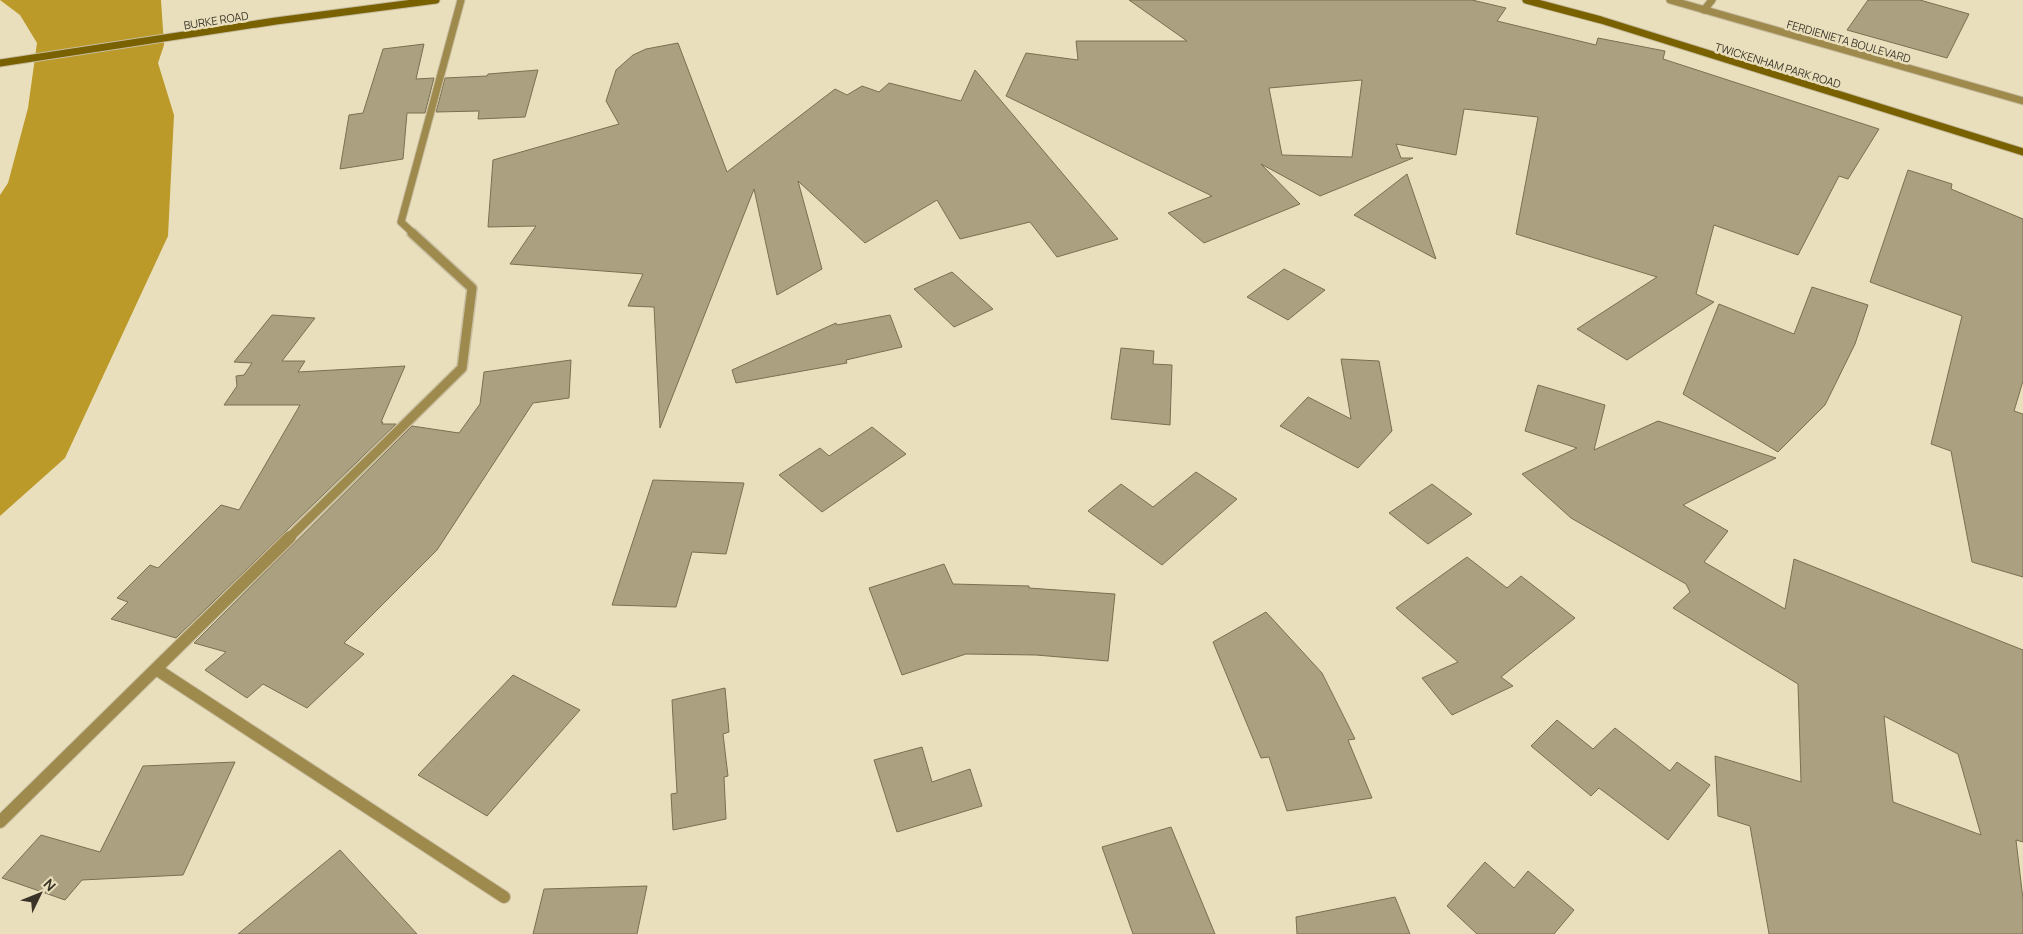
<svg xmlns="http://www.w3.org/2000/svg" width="2023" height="934" viewBox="0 0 2023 934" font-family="Manrope,sans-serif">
	<rect width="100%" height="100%" fill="#eadfbd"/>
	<path fill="#bb9a2a" d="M 0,0 L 161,0 L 164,45 L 158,63 L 174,115 L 168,236 L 65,458 L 0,516 L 0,195 L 8,183 L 28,108 L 37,43 L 20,15 Z"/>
	<g fill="#aba080" stroke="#7a7051" fill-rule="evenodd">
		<path d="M 1129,0 L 1472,0 L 1506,8 L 1497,21 L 1596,45 L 1598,38 L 1665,51 L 1663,59 L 1879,129 L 1848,179 L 1839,176 L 1798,255 L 1714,225 L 1696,294 L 1714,302 L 1627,360 L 1577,329 L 1657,277 L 1516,234 L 1538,117 L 1464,109 L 1456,155 L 1396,144 L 1401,158 L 1413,158 L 1320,196 L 1261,164 L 1300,204 L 1204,243 L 1168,213 L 1212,196 L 1006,96 L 1026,53 L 1078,60 L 1076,41 L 1187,41 ZM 1362,80 L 1352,157 L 1282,155 L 1269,88 Z"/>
		<path d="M 1868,0 L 1920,0 L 1969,14 L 1947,58 L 1847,30 Z"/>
		<path d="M 678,43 L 727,172 L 835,89 L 847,95 L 862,86 L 879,92 L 889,83 L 961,101 L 975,70 L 1118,239 L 1057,257 L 1030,222 L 960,239 L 937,200 L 865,243 L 798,181 L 822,269 L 777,295 L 754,189 L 660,428 L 654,307 L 628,306 L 643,274 L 510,264 L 536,226 L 488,227 L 493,160 L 619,124 L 606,101 L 616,70 L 633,55 L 646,49 Z"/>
		<path d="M 424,44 L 416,79 L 434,78 L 425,113 L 407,113 L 403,159 L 340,169 L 349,115 L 363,113 L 383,49 Z"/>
		<path d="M 538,70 L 525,117 L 478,119 L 479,111 L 436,112 L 445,78 L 487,76 L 488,74 Z"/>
		<path d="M 1908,170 L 1952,184 L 1951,189 L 2023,219 L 2023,381 L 2014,411 L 2023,414 L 2023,577 L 1972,562 L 1951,451 L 1931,444 L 1962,316 L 1870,282 Z"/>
		<path d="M 1407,174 L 1436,259 L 1354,215 Z"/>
		<path d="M 1284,269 L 1325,290 L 1288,320 L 1247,297 Z"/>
		<path d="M 952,272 L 993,309 L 954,327 L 914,289 Z"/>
		<path d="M 1812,287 L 1868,305 L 1855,344 L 1825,405 L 1778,452 L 1683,394 L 1719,304 L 1794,334 Z"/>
		<path d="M 272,315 L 315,318 L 282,361 L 305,361 L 298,372 L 405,366 L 381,422 L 383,422 L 382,424 L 396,424 L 176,638 L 111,619 L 128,602 L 117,598 L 150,565 L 158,568 L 221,505 L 239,510 L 300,405 L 224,405 L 237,386 L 236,376 L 244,375 L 252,363 L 234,362 Z"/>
		<path d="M 890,315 L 902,347 L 846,360 L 847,363 L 736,383 L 732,370 L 836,323 L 837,325 Z"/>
		<path d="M 1121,348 L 1154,351 L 1153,364 L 1172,365 L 1170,425 L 1111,419 Z"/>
		<path d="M 1341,359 L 1379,361 L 1392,431 L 1358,468 L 1280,426 L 1308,397 L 1351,419 Z"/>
		<path d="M 571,360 L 569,398 L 533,403 L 437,550 L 344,643 L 364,654 L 307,708 L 263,684 L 247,698 L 205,670 L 226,652 L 194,643 L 412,426 L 459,433 L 480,404 L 484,372 Z"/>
		<path d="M 1538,385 L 1605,405 L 1594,450 L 1658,421 L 1776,458 L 1683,505 L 1728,531 L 1704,562 L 1785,609 L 1794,559 L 2023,650 L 2023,842 L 2016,840 L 2023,899 L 2023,934 L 1769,934 L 1750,826 L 1718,816 L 1715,756 L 1801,782 L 1798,684 L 1673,608 L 1690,592 L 1686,584 L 1571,518 L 1522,474 L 1577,448 L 1525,431 ZM 1884,716 L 1958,754 L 1981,835 L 1893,802 Z"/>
		<path d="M 872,427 L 906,454 L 822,512 L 779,475 L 820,448 L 829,456 Z"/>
		<path d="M 1196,472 L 1237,499 L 1162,565 L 1088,511 L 1121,484 L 1153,507 Z"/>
		<path d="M 653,480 L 744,483 L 726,554 L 692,552 L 676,607 L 612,605 Z"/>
		<path d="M 1432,484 L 1472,514 L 1428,544 L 1389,513 Z"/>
		<path d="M 1467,557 L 1507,588 L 1521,576 L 1575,618 L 1501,677 L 1513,686 L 1452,715 L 1422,678 L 1458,662 L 1396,608 Z"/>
		<path d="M 944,564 L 953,584 L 1029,586 L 1029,588 L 1115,594 L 1108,661 L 1036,655 L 966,654 L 902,675 L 869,588 Z"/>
		<path d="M 1266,612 L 1322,673 L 1355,739 L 1348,740 L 1372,798 L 1287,811 L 1269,757 L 1261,758 L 1213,642 Z"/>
		<path d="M 513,675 L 580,710 L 487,816 L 418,775 Z"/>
		<path d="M 725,688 L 729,732 L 723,734 L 728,776 L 724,777 L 726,819 L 673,830 L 671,794 L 677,793 L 672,700 Z"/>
		<path d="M 1557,720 L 1593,749 L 1615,728 L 1670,771 L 1677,762 L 1710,785 L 1668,840 L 1599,788 L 1591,796 L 1531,746 Z"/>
		<path d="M 922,747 L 932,782 L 970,769 L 982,806 L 897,832 L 874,760 Z"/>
		<path d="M 235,762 L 183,875 L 82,880 L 65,900 L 2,878 L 41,835 L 100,852 L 143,766 Z"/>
		<path d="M 1171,827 L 1215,934 L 1133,934 L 1102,847 Z"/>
		<path d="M 340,850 L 417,934 L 238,934 Z"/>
		<path d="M 1485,862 L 1514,888 L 1528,871 L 1574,910 L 1554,934 L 1477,934 L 1447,906 Z"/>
		<path d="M 647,886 L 637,934 L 533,934 L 544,889 Z"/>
		<path d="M 1395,897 L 1410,934 L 1297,934 L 1296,917 Z"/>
	</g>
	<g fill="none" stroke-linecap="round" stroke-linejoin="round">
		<g stroke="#c7bd9f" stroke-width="9">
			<g id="street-far2">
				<path d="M 1670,0 L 2023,101"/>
				<path d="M 1704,10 L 1712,0"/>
				<path d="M 414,234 L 401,222 L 461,0"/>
			</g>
		</g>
		<g stroke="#c7bd9f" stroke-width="12">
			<path id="street-far1" d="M 289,538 L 462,368 L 472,288 L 412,233"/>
		</g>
		<g stroke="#c7bd9f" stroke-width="14">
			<g id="street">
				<path d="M 156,669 L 504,897"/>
				<path d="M 0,822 L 290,537"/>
			</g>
		</g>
		<g stroke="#c7bd9f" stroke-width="9">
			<g id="secondary">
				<path d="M 1526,0 L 1601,20 L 2023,152"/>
				<path d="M 0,63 L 276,21 L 436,0"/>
			</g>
		</g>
		<use href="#street-far2" stroke="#9e8a4c" stroke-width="7"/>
		<use href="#street-far1" stroke="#9e8a4c" stroke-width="9"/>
		<use href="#street" stroke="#9e8a4c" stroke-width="12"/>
		<use href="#secondary" stroke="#796100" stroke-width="7"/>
	</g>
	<g text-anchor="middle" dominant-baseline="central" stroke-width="5" stroke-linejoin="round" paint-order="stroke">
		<g font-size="11" fill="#393427" stroke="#eadfbd">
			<text transform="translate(216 20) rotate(-9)">BURKE ROAD</text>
			<text transform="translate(1849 41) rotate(16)">FERDIENIETA BOULEVARD</text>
			<text transform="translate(1778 65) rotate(17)">TWICKENHAM PARK ROAD</text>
		</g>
	</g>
	<g transform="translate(40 894) rotate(47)" stroke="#eadfbd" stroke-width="4" paint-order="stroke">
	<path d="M0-4L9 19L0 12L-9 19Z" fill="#393427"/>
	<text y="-8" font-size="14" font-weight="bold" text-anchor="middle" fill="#393427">N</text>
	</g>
</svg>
